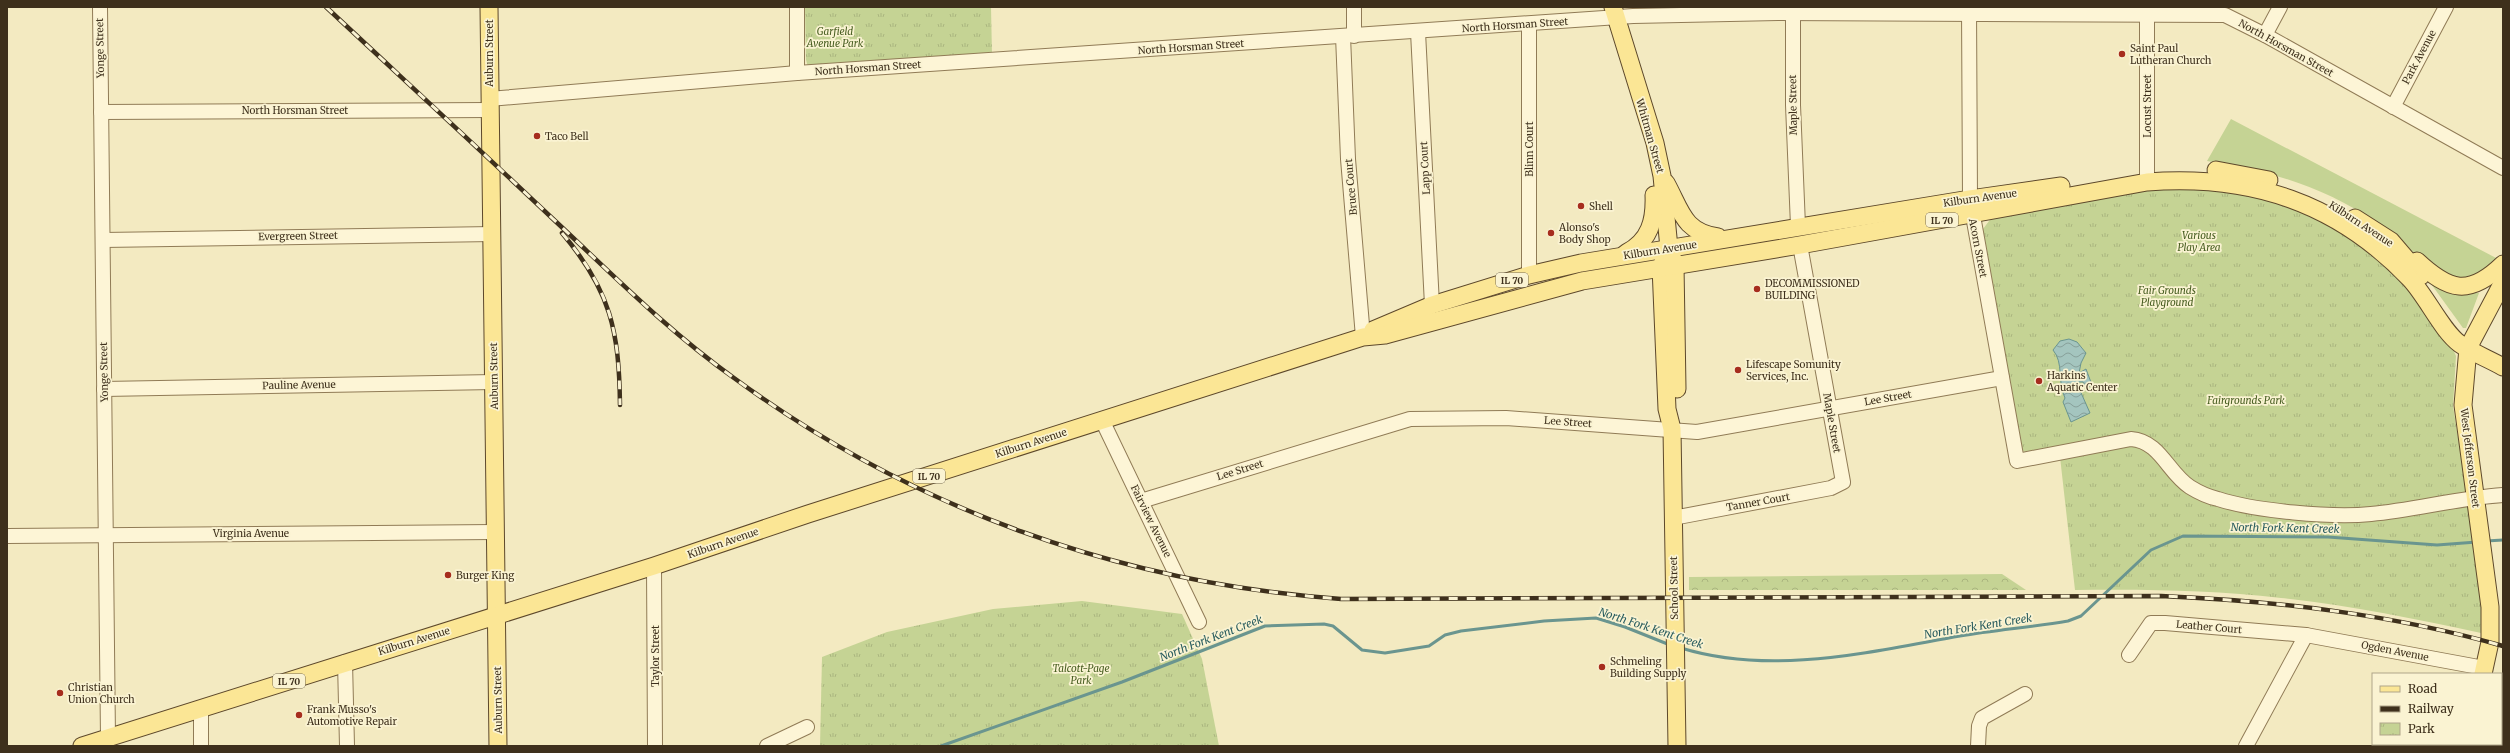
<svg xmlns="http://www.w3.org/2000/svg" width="2510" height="753" viewBox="0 0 2510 753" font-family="Merriweather,serif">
	<defs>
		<pattern id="forest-crowns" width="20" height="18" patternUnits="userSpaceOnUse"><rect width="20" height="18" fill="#c5d394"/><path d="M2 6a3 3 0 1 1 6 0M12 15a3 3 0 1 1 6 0" fill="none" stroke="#aab57f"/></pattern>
		<pattern id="park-tufts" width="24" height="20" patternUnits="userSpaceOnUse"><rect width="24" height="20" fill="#c5d394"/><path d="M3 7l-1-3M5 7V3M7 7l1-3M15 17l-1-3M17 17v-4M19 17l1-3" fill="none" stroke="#aab57f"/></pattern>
		<pattern id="water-waves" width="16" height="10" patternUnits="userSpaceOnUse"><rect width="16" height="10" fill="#a4c5bf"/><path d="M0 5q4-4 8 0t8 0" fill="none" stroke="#87a09a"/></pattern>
	</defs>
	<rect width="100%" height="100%" fill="#f3eac1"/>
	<g fill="#c5d394">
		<path d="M 2231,119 L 2498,259 L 2488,271 L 2459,283 C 2447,275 2434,269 2423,260 C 2407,248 2394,233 2376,222 C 2324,187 2268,170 2207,161 Z"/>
		<path d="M 2421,270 L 2457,293 L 2479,293 L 2466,328 L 2463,328 Z"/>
	</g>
	<path fill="url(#forest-crowns)" d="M 2002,574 L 2026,590 L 1689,590 L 1689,577 Z"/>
	<g fill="url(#park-tufts)">
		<path d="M 805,7 L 991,7 L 992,55 L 808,67 L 806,60 Z"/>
		<path d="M 2191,186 L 2270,198 L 2345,232 L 2407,284 L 2452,347 L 2456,356 L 2453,406 L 2478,562 L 2483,617 L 2481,633 C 2415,619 2349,605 2281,598 C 2212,590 2144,589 2075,590 L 2059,448 L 2026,453 L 2021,449 L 1983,229 L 1992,217 L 2139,191 Z"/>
		<path d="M 1082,601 L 1182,614 L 1202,659 L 1219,746 L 820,746 L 822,657 L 887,632 L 993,609 Z"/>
	</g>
	<path fill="url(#water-waves)" stroke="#6a958f" d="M 2069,339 L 2077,342 L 2086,353 L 2081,363 L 2079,373 L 2086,369 L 2092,385 L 2086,388 L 2083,382 L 2079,382 L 2078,386 L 2090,413 L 2071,422 L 2063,402 L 2065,398 C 2057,381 2064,363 2053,350 L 2060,341 Z"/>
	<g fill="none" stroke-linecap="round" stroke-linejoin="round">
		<g stroke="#6a958f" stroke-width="3">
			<path d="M 2486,541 L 2503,540"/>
			<path d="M 1681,648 C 1772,676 1869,652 1960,636 C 1996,630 2032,627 2068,621 L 2081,616 L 2151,550 L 2183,536 L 2328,537 L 2437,545 L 2477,542"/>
			<path d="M 941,746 L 1122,682 L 1265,626 L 1324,624 L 1333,626 L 1362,650 L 1385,653 L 1429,646 L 1445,635 L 1461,631 L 1544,621 L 1596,618 L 1625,627 L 1670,645"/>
		</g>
		<g stroke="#907b56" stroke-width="16">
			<g id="minor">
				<path d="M 100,7 L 108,738"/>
				<path d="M 1354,7 L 1354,36"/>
				<path d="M 1793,7 L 1793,105 L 1798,226"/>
				<path d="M 1969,7 L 1970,199 L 2017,461 L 2131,439 C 2160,441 2168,473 2190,487 C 2198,492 2209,497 2218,499 C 2255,511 2332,518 2371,514 C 2415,510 2458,498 2503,495"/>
				<path d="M 2147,7 L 2147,182"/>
				<path d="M 1529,24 L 1529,275"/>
				<path d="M 1418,32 L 1432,305"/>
				<path d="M 2265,35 L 2280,7"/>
				<path d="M 1343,36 L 1348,159 L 1363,337"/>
				<path d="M 797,73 L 797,7"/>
				<path d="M 489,99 L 797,73 L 1633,16 L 1778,13 L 2225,15 L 2265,35 L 2503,168"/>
				<path d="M 2393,107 L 2446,7"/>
				<path d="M 101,112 L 489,110"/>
				<path d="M 103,240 L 493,234"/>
				<path d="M 104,389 L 494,382"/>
				<path d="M 1102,420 L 1199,622"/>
				<path d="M 1141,501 L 1410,419 L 1506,418 L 1697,432 L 2002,378"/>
				<path d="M 1673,518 L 1831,488 L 1843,482 L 1800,245"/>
				<path d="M 7,536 L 495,532"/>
				<path d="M 654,566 L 655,746"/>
				<path d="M 2129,655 L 2151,623 L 2165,623 L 2306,635 L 2484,668"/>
				<path d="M 345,662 L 347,746"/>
				<path d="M 201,709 L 201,746"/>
				<path d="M 767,746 L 807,727"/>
				<path d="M 1978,746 L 1979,726 L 1982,718 L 2025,694"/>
				<path d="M 2246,746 L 2306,635"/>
			</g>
		</g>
		<g stroke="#5d482b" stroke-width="19">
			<g id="major">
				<path d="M 489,7 L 498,746"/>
				<path d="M 1613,7 L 1655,143 L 1662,176 L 1669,248 L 1661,267 L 1667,409 L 1672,429 L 1677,746"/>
				<path d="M 2216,170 L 2269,180"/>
				<path d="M 1666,183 C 1681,210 1683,232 1718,237"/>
				<path d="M 2355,218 L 2391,241 L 2421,276"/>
				<path d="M 1626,253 C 1650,241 1655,220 1654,195"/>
				<path d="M 1671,254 L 1675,265 L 1677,389"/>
				<path d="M 2417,261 C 2449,291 2469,297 2503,264"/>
				<path d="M 1373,330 L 1432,305 L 1529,275 L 1581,263 L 1970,199 L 2061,186"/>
				<path d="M 2483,674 L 2490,642 L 2490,607 L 2463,405 L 2468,348 L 2503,282"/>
				<path d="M 2476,744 L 2477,746"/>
				<path d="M 82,746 L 654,566 L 808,514 L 1363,337 L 1385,335 L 1582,281 L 1800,245 L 2147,182 C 2251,174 2338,203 2410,279 C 2427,297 2442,331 2460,344 C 2473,353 2489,359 2503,367"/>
			</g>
		</g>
		<use href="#minor" stroke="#fdf5d6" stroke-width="14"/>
		<use href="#major" stroke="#fbe695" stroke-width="17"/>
		<g stroke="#3e301c" stroke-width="4.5">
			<g id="rail">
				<path d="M 326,7 C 401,77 477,147 552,218 C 611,273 668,331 734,378 C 913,509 1120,583 1341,599 L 2161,596 C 2277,601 2391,614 2503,646"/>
				<path d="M 562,233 C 611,291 619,331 620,405"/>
			</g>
		</g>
		<use href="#rail" stroke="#faf3d2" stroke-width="3" stroke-dasharray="9" stroke-linecap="butt"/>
	</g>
	<g fill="#a62d1e" stroke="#faf3d2" stroke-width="1.5">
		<circle cx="2122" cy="54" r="4"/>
		<circle cx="537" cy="136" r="4"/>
		<circle cx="1581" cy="206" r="4"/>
		<circle cx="1551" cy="233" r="4"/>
		<circle cx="1757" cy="289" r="4"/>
		<circle cx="1738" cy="370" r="4"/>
		<circle cx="2039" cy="381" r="4"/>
		<circle cx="448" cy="575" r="4"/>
		<circle cx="1602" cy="667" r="4"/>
		<circle cx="60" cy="693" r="4"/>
		<circle cx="299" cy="715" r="4"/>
	</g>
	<g text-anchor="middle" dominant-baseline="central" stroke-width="3.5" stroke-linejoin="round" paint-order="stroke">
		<g fill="#faf3d2" stroke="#766a53" stroke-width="1">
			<rect x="1926" y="213" width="32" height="14" rx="3"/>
			<rect x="1496" y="273" width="32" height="14" rx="3"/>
			<rect x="913" y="469" width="32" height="14" rx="3"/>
			<rect x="273" y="674" width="32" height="14" rx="3"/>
		</g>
		<g font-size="9" font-weight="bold" fill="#3e301c">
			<text x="1942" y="220">IL 70</text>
			<text x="1512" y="280">IL 70</text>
			<text x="929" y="476">IL 70</text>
			<text x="289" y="681">IL 70</text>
		</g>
		<g font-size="10" fill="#3e301c" stroke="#faf3d2">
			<text transform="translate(1515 25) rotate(-4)">North Horsman Street</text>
			<text transform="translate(1191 47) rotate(-4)">North Horsman Street</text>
			<text transform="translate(100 48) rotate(-91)">Yonge Street</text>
			<text transform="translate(2286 48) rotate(29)">North Horsman Street</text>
			<text transform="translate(489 53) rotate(-90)">Auburn Street</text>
			<text transform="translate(2419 57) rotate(-62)">Park Avenue</text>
			<text transform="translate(868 68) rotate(-4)">North Horsman Street</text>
			<text transform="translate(1793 105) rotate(-91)">Maple Street</text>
			<text transform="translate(2147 106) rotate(-90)">Locust Street</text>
			<text x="295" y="110">North Horsman Street</text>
			<text transform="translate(1650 136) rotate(74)">Whitman Street</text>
			<text transform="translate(1529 149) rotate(-90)">Blinn Court</text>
			<text transform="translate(1425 168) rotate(-93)">Lapp Court</text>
			<text transform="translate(1351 187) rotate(-95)">Bruce Court</text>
			<text transform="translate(1980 198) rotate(-8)">Kilburn Avenue</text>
			<text transform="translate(2361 224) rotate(33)">Kilburn Avenue</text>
			<text transform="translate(298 236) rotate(-1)">Evergreen Street</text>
			<text transform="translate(1978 248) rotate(79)">Acorn Street</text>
			<text transform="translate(1660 250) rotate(-9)">Kilburn Avenue</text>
			<text transform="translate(104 372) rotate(-91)">Yonge Street</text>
			<text transform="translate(494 376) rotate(-91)">Auburn Street</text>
			<text transform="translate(299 385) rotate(-1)">Pauline Avenue</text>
			<text transform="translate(1888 398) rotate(-10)">Lee Street</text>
			<text transform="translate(1568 422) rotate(4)">Lee Street</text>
			<text transform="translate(1832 423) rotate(80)">Maple Street</text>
			<text transform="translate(1031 443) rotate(-18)">Kilburn Avenue</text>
			<text transform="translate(2470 458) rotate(83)">West Jefferson Street</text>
			<text transform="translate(1240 470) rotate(-17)">Lee Street</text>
			<text transform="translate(1758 502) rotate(-10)">Tanner Court</text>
			<text transform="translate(1151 521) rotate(64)">Fairview Avenue</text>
			<text x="251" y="533">Virginia Avenue</text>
			<text transform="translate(723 543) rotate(-19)">Kilburn Avenue</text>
			<text transform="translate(1674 588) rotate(-91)">School Street</text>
			<text transform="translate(2209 627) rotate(5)">Leather Court</text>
			<text transform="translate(414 641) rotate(-17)">Kilburn Avenue</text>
			<text transform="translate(2395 651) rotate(11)">Ogden Avenue</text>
			<text transform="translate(655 656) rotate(-90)">Taylor Street</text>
			<text transform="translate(498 700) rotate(-91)">Auburn Street</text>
		</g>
		<g font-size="10" font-style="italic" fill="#475d20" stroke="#faf3d2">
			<text x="835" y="31">Garfield<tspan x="835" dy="12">Avenue Park</tspan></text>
			<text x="2199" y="235">Various<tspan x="2199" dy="12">Play Area</tspan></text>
			<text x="2167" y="290">Fair Grounds<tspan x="2167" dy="12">Playground</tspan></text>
			<text x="2246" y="400">Fairgrounds Park</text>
			<text x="1081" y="668">Talcott-Page<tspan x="1081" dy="12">Park</tspan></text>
		</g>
		<g font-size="10" fill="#3e301c" stroke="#faf3d2" text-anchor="start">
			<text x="2130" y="48">Saint Paul<tspan x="2130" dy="12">Lutheran Church</tspan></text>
			<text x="545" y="136">Taco Bell</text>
			<text x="1589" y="206">Shell</text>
			<text x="1559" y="227">Alonso's<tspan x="1559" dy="12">Body Shop</tspan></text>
			<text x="1765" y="283">DECOMMISSIONED<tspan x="1765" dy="12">BUILDING</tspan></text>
			<text x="1746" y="364">Lifescape Somunity<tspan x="1746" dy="12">Services, Inc.</tspan></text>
			<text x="2047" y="375">Harkins<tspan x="2047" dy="12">Aquatic Center</tspan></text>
			<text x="456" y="575">Burger King</text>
			<text x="1610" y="661">Schmeling<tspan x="1610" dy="12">Building Supply</tspan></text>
			<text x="68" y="687">Christian<tspan x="68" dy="12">Union Church</tspan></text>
			<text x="307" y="709">Frank Musso's<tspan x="307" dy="12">Automotive Repair</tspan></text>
		</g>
		<g font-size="11" font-style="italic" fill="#2a5d5f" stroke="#faf3d2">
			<text transform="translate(2285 528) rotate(1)">North Fork Kent Creek</text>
			<text transform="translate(1978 626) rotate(-9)">North Fork Kent Creek</text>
			<text transform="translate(1651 628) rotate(18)">North Fork Kent Creek</text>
			<text transform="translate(1211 638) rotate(-21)">North Fork Kent Creek</text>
		</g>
	</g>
	<rect width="2510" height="753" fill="none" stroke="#3e301c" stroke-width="16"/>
	<rect x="2372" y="673" width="130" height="72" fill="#faf3d2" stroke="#afa589"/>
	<rect x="2380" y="686" width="20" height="6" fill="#fbe695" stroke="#afa589"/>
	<text x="2408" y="693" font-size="12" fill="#3e301c">Road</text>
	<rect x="2380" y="706" width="20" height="6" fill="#3e301c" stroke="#afa589"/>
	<text x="2408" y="713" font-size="12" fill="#3e301c">Railway</text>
	<rect x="2380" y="723" width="20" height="12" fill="url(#park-tufts)" stroke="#afa589"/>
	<text x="2408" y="733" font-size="12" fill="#3e301c">Park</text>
</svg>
